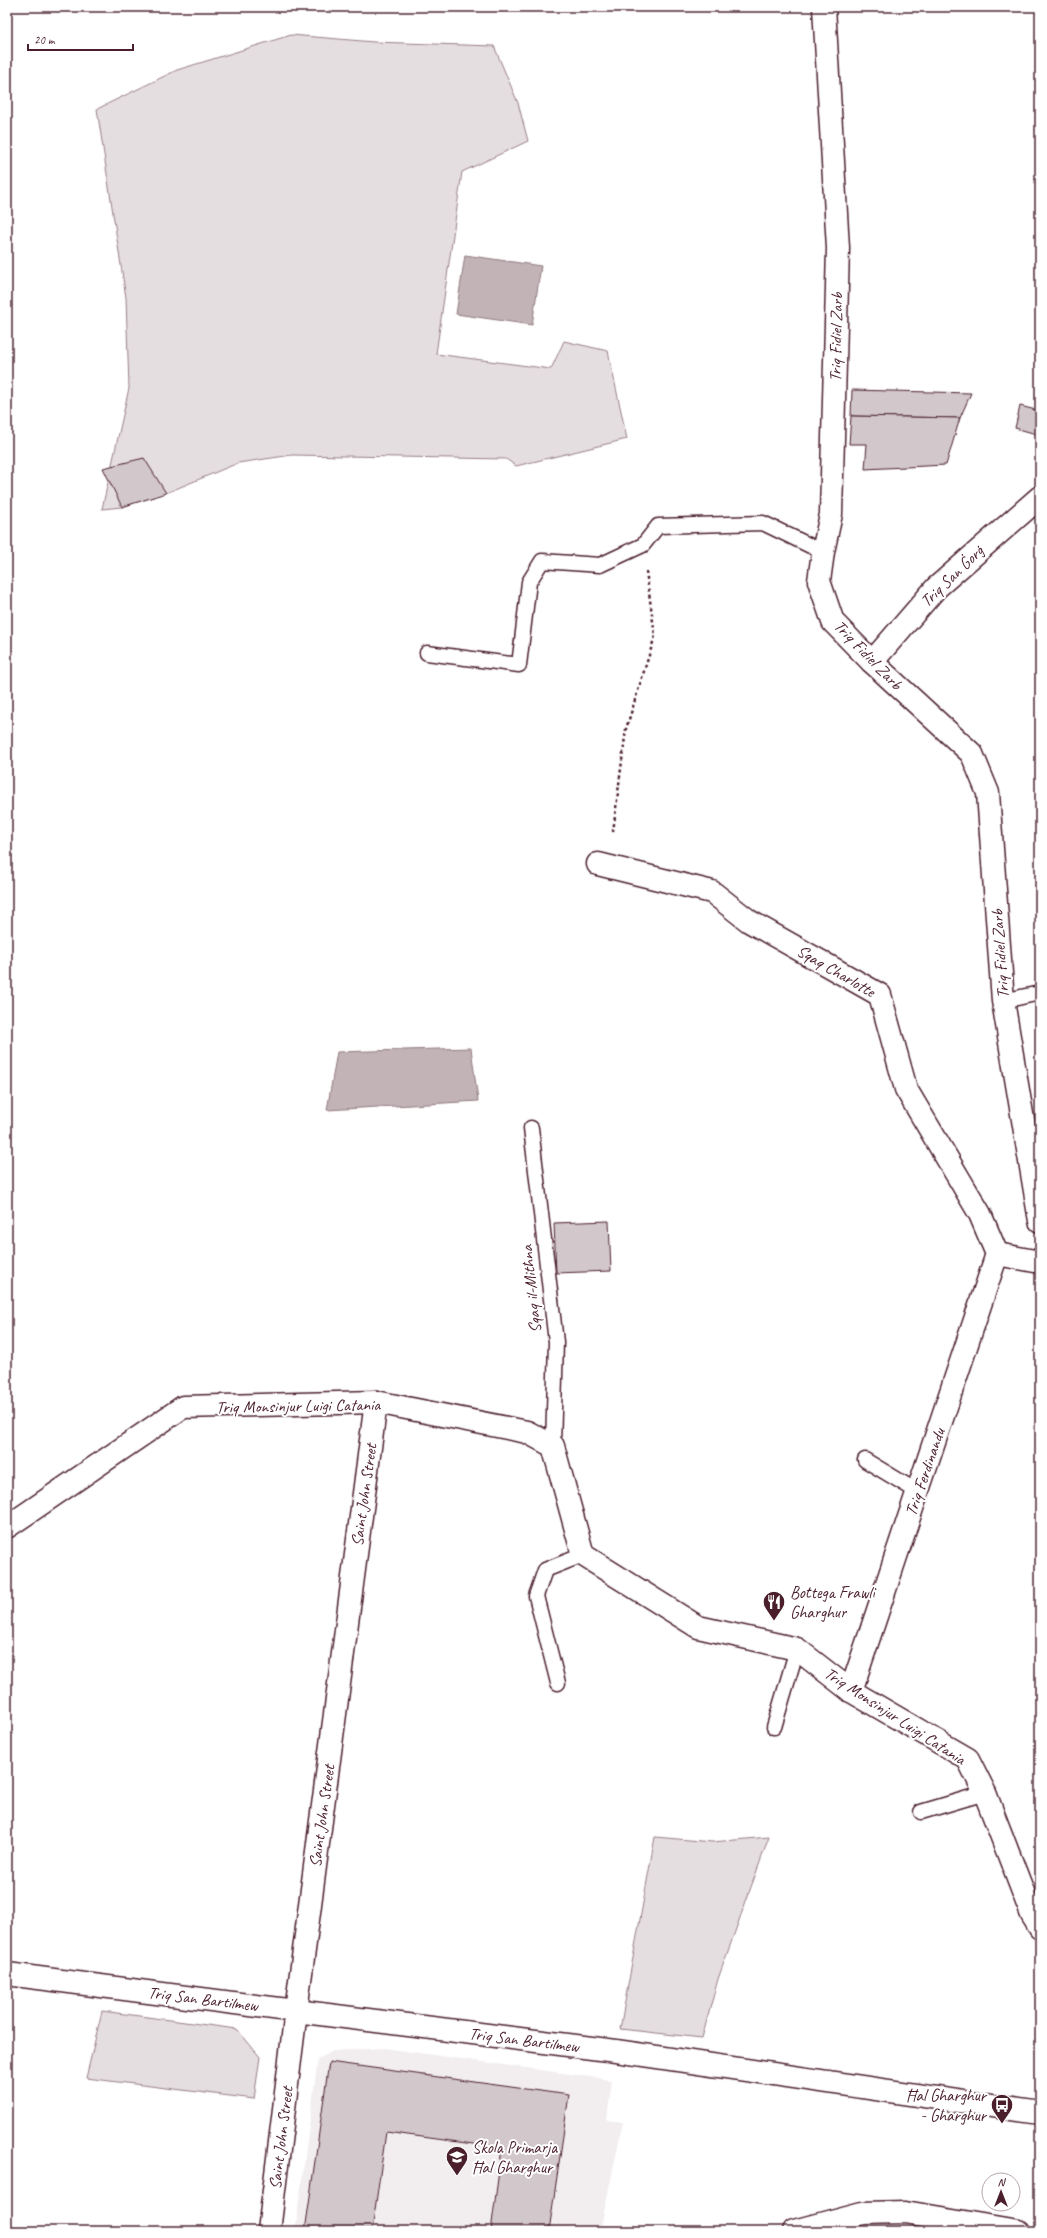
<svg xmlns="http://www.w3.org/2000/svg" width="1047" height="2238" viewBox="0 0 1047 2238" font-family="Caveat,sans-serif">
	<rect width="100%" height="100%" fill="#fff"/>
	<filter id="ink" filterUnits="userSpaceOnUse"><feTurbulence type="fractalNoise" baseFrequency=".025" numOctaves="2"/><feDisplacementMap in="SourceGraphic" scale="8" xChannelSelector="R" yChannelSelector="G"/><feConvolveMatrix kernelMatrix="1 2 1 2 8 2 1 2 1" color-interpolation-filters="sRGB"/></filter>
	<g filter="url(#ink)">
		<path fill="#f2eeef" d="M 384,2048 L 612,2080 L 607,2120 L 623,2122 L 600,2231 L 295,2231 L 318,2059 L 333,2051 Z"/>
		<g fill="#e5dee0" stroke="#987e86">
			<path d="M 291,35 L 374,42 L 494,46 L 518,103 L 528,141 L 462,172 L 436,354 L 551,369 L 564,341 L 608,351 L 627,439 L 516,466 L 506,459 L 292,455 L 238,463 L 166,493 L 122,507 L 102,509 L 129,388 L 126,298 L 97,109 L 177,70 Z"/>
			<path d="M 655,1837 L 712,1842 L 769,1837 L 718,1979 L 702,2038 L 620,2029 Z"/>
			<path d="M 102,2011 L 237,2029 L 260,2057 L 254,2099 L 86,2078 Z"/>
		</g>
		<g fill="#c1b3b6" stroke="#91787e">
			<path d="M 465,255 L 541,266 L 532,325 L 456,314 Z"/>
			<path d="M 471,1048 L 478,1101 L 327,1110 L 337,1052 Z"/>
		</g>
		<g fill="#d2c7cb" stroke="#4a1f2b">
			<path d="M 852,390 L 971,393 L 960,418 L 851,416 Z"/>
			<path d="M 1020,406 L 1040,411 L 1040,435 L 1015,428 Z"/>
			<path d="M 851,416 L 960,418 L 946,465 L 865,469 L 867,444 L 849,444 Z"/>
			<path d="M 144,458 L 166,493 L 122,507 L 103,468 Z"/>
			<path d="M 609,1221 L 611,1271 L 556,1273 L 554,1223 Z"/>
			<path d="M 329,2062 L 569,2095 L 549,2231 L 491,2231 L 502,2148 L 386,2132 L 372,2231 L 305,2231 Z"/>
		</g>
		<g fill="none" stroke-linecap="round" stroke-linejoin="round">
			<g stroke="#4a1f2b" stroke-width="17">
				<g id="lane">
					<path d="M 427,653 L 519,665 L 529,582 L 542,561 L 600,565 L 643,545 L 658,526 L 763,523 L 823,552"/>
					<path d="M 1003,1001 L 1040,993"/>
					<path d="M 531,1128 L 556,1342 L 553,1446"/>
					<path d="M 865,1460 L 918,1492"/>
					<path d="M 558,1683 L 536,1596 L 545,1570 L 583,1555"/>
					<path d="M 774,1727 L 797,1649"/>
					<path d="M 921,1812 L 985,1793"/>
				</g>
			</g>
			<g stroke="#4a1f2b" stroke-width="25">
				<g id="street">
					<path d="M 824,7 L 838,248 L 831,514 L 823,552 L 819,581 L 833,622 L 872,662 L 972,754 L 988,793 L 1003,1001 L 1040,1221"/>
					<path d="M 872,662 L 936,588 L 1040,497"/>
					<path d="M 598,864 L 712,892 L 749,921 L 880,995 L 906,1089 L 980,1214 L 997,1254"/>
					<path d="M 997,1254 L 1040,1262"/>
					<path d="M 7,1527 L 183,1407 L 376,1402 L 527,1432 L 553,1446 L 583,1555 L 698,1627 L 797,1649 L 851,1691 L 968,1759 L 985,1793 L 1032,1915 L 1040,1928"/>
					<path d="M 851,1691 L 997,1254"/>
					<path d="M 7,1974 L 296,2011 L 376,1402"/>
					<path d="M 794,2231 L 862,2213 L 905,2212 L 1019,2231"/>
				</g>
			</g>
			<g stroke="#4a1f2b" stroke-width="25">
				<path id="secondary" d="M 269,2231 L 296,2011 L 616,2051 L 1040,2113"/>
			</g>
			<path stroke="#4a1f2b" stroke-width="2.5" stroke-dasharray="3 3" stroke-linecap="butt" d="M 613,832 L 626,729 L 655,636 L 646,571"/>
			<use href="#lane" stroke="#fff" stroke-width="14"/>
			<use href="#street" stroke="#fff" stroke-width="22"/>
			<use href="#secondary" stroke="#fff" stroke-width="22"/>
		</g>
	</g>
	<defs>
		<g id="restaurant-pin" transform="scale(1.15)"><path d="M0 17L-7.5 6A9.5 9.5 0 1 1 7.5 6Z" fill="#4a1f2b" stroke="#fff"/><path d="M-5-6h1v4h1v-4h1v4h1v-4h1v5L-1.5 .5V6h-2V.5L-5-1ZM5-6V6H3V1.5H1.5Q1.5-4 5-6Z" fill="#fff"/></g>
		<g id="bus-pin" transform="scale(1.15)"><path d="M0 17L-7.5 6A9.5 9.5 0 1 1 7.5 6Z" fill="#4a1f2b" stroke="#fff"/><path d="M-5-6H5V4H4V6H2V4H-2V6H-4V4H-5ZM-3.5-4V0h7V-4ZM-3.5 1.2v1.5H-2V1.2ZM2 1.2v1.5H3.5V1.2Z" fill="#fff"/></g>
		<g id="school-pin" transform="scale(1.15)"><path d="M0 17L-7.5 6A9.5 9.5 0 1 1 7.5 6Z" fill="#4a1f2b" stroke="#fff"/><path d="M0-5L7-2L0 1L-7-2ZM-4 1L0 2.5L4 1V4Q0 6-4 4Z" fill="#fff"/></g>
	</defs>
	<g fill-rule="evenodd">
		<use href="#restaurant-pin" x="774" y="1602"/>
		<use href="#bus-pin" x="1002" y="2105"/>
		<use href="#school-pin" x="457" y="2157"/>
	</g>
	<g text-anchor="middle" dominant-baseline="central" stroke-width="4" stroke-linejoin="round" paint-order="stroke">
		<g font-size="17" fill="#4a1f2b" stroke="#fff">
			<text transform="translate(836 337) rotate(-89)">Triq Fidiel Zarb</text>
			<text transform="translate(952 576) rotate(-44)">Triq San Ġorġ</text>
			<text transform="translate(868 655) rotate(46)">Triq Fidiel Zarb</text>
			<text transform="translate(1000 954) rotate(-94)">Triq Fidiel Zarb</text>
			<text transform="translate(836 971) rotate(30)">Sqaq Charlotte</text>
			<text transform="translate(531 1289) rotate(-96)">Sqaq il-Mitħna</text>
			<text transform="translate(298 1406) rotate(-1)">Triq Monsinjur Luigi Catania</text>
			<text transform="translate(925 1472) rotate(-71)">Triq Ferdinandu</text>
			<text transform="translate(364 1495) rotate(-82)">Saint John Street</text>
			<text transform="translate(895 1716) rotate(33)">Triq Monsinjur Luigi Catania</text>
			<text transform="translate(322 1816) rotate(-82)">Saint John Street</text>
			<text transform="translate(203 1999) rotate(7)">Triq San Bartilmew</text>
			<text transform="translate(524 2040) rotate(7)">Triq San Bartilmew</text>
			<text transform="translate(281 2138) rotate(-83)">Saint John Street</text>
		</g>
		<g font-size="17" fill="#4a1f2b" stroke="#fff" text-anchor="start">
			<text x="790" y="1592">Bottega Frawli<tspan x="790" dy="20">Gharghur</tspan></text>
			<text x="986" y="2095" text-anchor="end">Ħal Għargħur<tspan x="986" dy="20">- Għargħur</tspan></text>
			<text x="472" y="2147">Skola Primarja<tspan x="472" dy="20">Ħal Għargħur</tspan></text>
		</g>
	</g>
	<rect width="1047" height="2238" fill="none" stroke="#fff" stroke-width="24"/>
	<rect x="12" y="12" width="1023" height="2214" fill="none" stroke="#4a1f2b" stroke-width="1.5" filter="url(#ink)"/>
	<g transform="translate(1001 2192)"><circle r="19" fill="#ffffff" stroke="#b7a5aa"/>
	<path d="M0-3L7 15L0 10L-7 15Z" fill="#4a1f2b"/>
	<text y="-6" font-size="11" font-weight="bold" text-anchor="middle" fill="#4a1f2b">N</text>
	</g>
	<path d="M28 44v6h105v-6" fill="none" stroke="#4a1f2b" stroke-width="2"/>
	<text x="34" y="44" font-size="12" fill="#4a1f2b" stroke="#ffffff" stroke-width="3" paint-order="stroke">20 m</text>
</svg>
